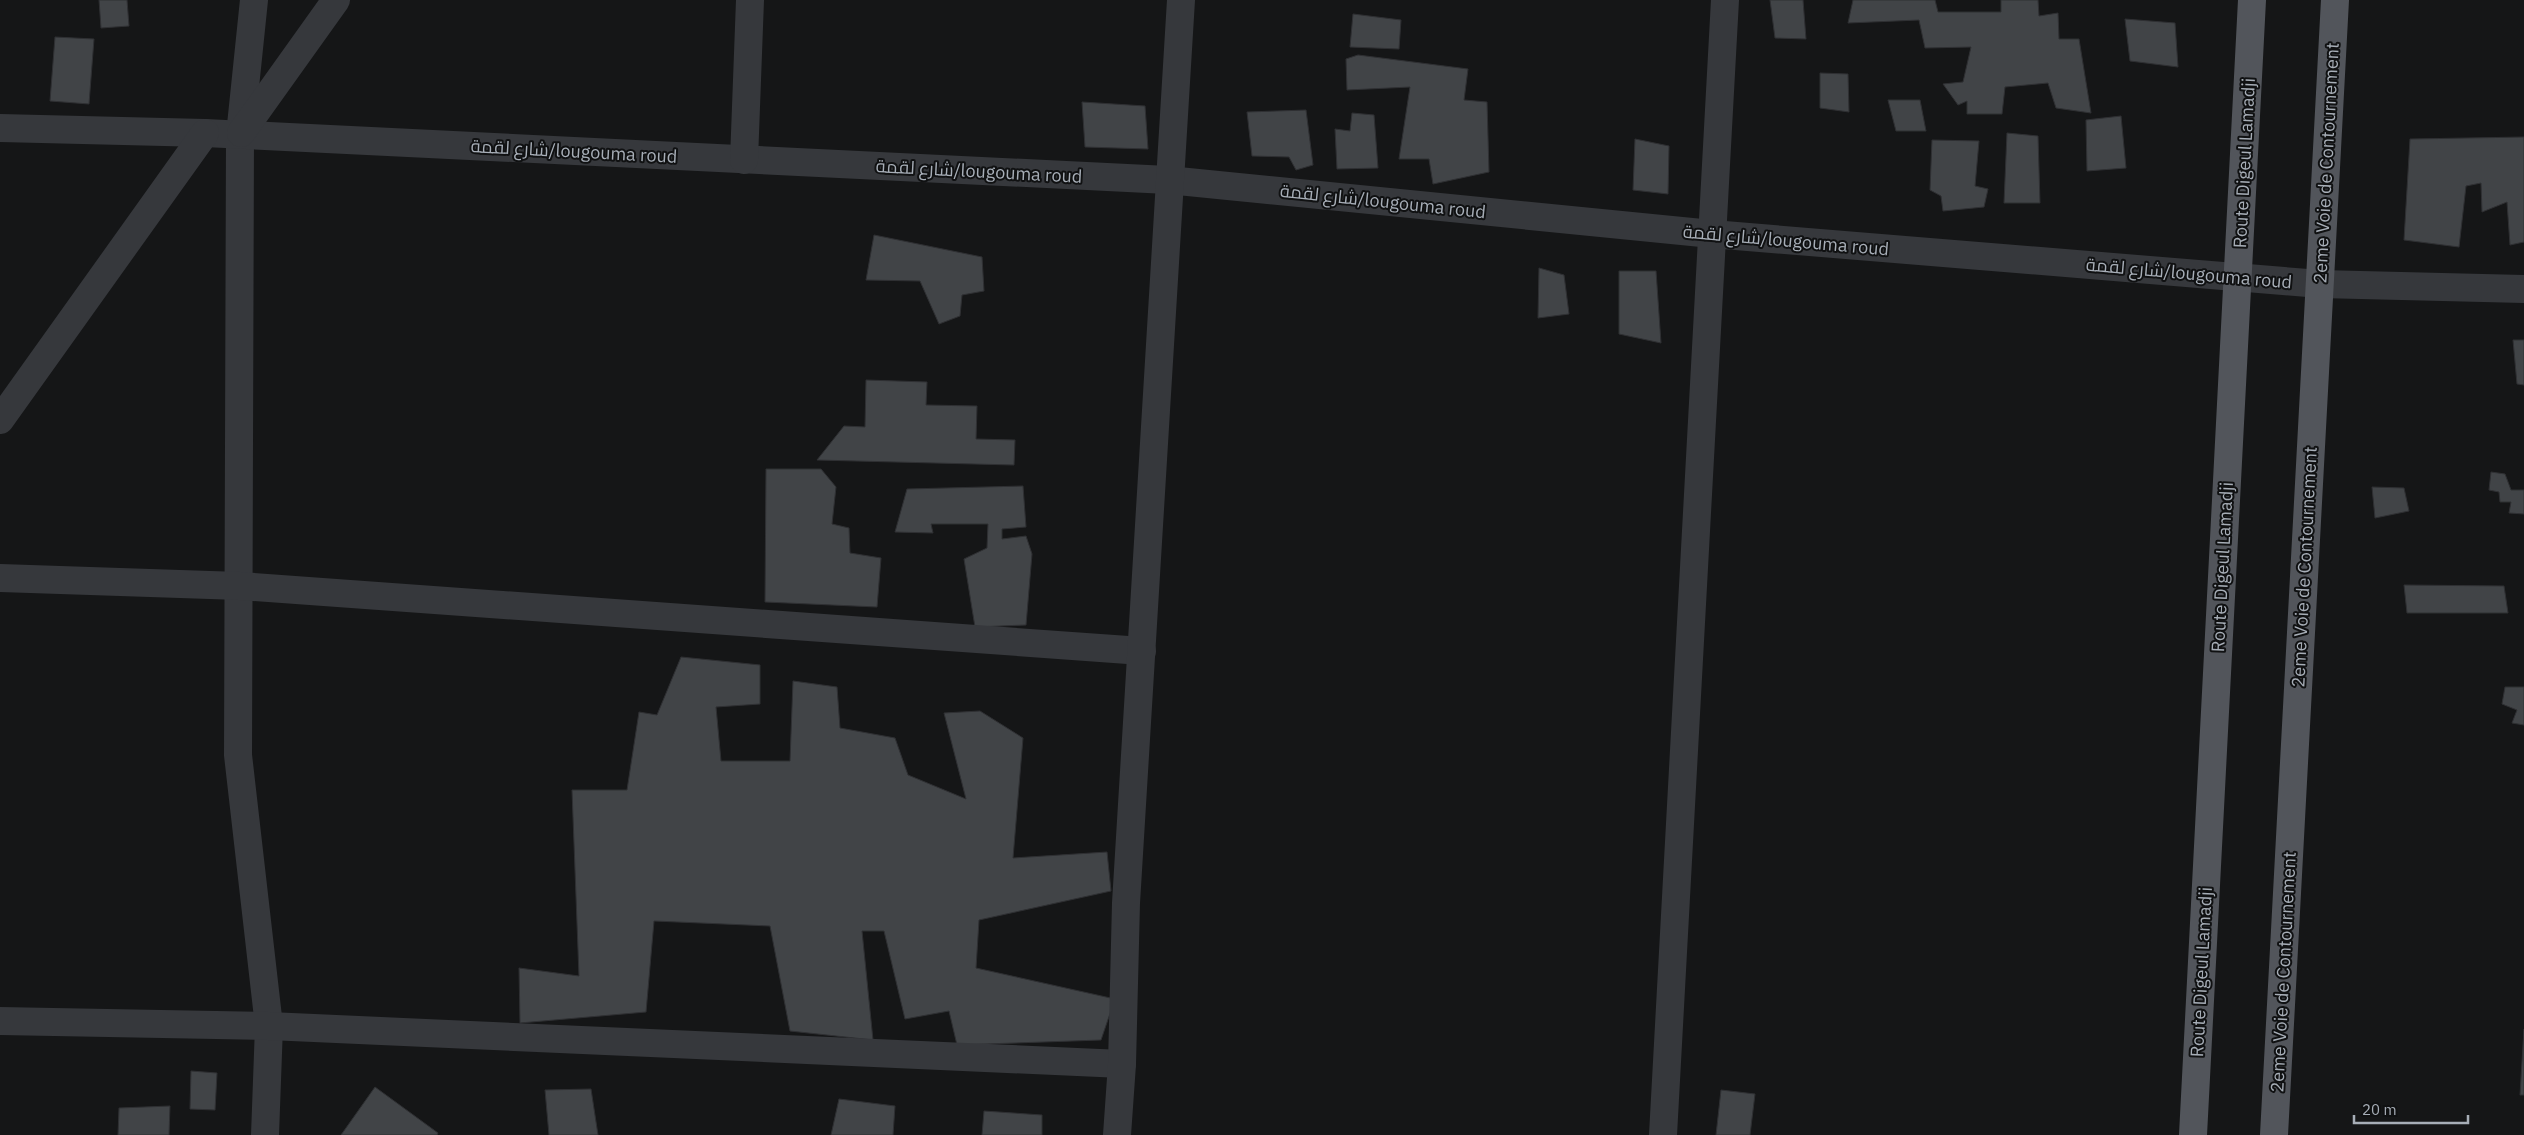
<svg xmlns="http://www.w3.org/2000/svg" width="2524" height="1135" viewBox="0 0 2524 1135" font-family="'IBM Plex Sans',Cairo,sans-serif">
	<rect width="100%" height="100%" fill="#151617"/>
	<g fill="#414447" stroke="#2f3033">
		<path d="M 99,0 L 127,0 L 129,26 L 101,28 Z"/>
		<path d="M 1770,0 L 1803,0 L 1806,39 L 1775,38 Z"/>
		<path d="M 1853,0 L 1935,0 L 1938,12 L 2001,12 L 2001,0 L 2038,0 L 2039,16 L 2058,13 L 2059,39 L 2079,39 L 2091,113 L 2056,108 L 2048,83 L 2005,87 L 2002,114 L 1967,114 L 1967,101 L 1958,105 L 1943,84 L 1963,82 L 1971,47 L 1925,48 L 1919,20 L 1848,23 Z"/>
		<path d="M 1353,14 L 1401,20 L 1399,49 L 1350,47 Z"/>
		<path d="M 2125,19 L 2175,23 L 2178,67 L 2130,61 Z"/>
		<path d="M 55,37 L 94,39 L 89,104 L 50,101 Z"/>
		<path d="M 1358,55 L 1468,69 L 1464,100 L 1487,102 L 1489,172 L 1433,184 L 1429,159 L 1399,159 L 1410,87 L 1347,90 L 1346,59 Z"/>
		<path d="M 1820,73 L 1848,74 L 1849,112 L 1820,108 Z"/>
		<path d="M 1888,100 L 1920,100 L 1926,131 L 1896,131 Z"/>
		<path d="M 1082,102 L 1145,106 L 1148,149 L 1085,147 Z"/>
		<path d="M 1306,110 L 1313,165 L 1296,170 L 1289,157 L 1252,156 L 1247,112 Z"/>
		<path d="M 1352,113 L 1374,115 L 1378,168 L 1337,169 L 1335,129 L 1350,131 Z"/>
		<path d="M 2121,116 L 2126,168 L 2087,171 L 2086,120 Z"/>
		<path d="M 2007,133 L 2038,136 L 2040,203 L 2004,203 Z"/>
		<path d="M 2524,137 L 2524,242 L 2510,245 L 2507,202 L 2482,212 L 2481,183 L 2466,186 L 2459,247 L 2404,240 L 2410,139 Z"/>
		<path d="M 1635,139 L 1669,146 L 1668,194 L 1633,190 Z"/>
		<path d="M 1932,140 L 1979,141 L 1975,186 L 1988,189 L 1984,207 L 1943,211 L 1941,196 L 1930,190 Z"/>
		<path d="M 874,235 L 982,257 L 984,291 L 962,295 L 960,316 L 939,324 L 920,281 L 866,280 Z"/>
		<path d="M 1539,268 L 1564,275 L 1569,314 L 1538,318 Z"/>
		<path d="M 1619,271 L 1656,271 L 1661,343 L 1619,334 Z"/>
		<path d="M 2513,340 L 2524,340 L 2524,385 L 2517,384 Z"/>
		<path d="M 866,380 L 927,382 L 926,405 L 977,406 L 976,439 L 1015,440 L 1014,465 L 817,460 L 844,426 L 865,427 Z"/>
		<path d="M 766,469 L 821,469 L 836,487 L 832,524 L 849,528 L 850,553 L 881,558 L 877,607 L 765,602 Z"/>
		<path d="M 2491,472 L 2505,474 L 2511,490 L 2524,490 L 2524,514 L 2509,513 L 2511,502 L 2500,502 L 2499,492 L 2489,490 Z"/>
		<path d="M 1023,486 L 1026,527 L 1002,529 L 1002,539 L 1026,536 L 1032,554 L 1026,625 L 975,627 L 964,559 L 987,548 L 988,524 L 931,524 L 933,533 L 895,532 L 907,489 Z"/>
		<path d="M 2372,487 L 2404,488 L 2409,511 L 2375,518 Z"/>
		<path d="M 2404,585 L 2504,586 L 2508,613 L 2407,613 Z"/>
		<path d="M 681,657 L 760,665 L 760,704 L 716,707 L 721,761 L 790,761 L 793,681 L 837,687 L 840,728 L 895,738 L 908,775 L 966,799 L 944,713 L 980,711 L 1023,738 L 1013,858 L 1107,852 L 1111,891 L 979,920 L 976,968 L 1115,999 L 1101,1040 L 957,1045 L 949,1011 L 905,1019 L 884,931 L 862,931 L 873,1040 L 790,1031 L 770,926 L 654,921 L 646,1012 L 520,1023 L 519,968 L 579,976 L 572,790 L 627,790 L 639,712 L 657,715 Z"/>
		<path d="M 2505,687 L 2524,687 L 2524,725 L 2512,723 L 2517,710 L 2502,704 Z"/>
		<path d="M 2524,1029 L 2524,1095 L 2520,1095 Z"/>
		<path d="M 191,1071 L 217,1073 L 215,1110 L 190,1109 Z"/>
		<path d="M 375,1087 L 438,1133 L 437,1135 L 341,1135 Z"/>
		<path d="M 591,1089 L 598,1135 L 549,1135 L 545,1090 Z"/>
		<path d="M 1721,1090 L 1755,1094 L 1750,1135 L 1716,1135 Z"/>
		<path d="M 839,1099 L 895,1106 L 893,1135 L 831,1135 Z"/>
		<path d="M 170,1106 L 169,1135 L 118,1135 L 119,1108 Z"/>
		<path d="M 984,1111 L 1042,1115 L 1042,1135 L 982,1135 Z"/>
	</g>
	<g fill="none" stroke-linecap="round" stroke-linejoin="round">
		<g stroke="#36383c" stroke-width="28">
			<path d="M 254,0 L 240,135 L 238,755 L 269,1026 L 265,1135"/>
			<path d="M 0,128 L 205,133 L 1168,180 L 1712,234 L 2320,284 L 2524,289"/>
			<path d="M 241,133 L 336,0"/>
			<path d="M 744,160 L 750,0"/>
			<path d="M 0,420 L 205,133"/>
			<path d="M 0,578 L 240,586 L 1142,651"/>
			<path d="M 0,1021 L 269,1026 L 1122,1064"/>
			<path d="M 1117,1135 L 1122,1064 L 1126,903 L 1181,0"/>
			<path d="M 1663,1135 L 1725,0"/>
		</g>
		<g stroke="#52555b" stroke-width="28">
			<path d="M 2193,1135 L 2252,0"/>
			<path d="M 2274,1135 L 2335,0"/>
		</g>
	</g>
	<g text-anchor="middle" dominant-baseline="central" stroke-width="4" stroke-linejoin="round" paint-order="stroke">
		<g font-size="18" fill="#a7aeb7" stroke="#101112">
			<text transform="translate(574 151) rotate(3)">شارع لقمة/lougouma roud</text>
			<text transform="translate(2244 163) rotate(-87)">Route Digeul Lamadji</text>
			<text transform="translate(2326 163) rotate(-87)">2eme Voie de Contournement</text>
			<text transform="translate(979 171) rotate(3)">شارع لقمة/lougouma roud</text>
			<text transform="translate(1383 201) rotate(6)">شارع لقمة/lougouma roud</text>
			<text transform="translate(1786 240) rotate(5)">شارع لقمة/lougouma roud</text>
			<text transform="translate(2189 273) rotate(5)">شارع لقمة/lougouma roud</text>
			<text transform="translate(2222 567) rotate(-87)">Route Digeul Lamadji</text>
			<text transform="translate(2304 567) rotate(-87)">2eme Voie de Contournement</text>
			<text transform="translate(2201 972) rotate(-87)">Route Digeul Lamadji</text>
			<text transform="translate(2283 972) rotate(-87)">2eme Voie de Contournement</text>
		</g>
	</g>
	<path d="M2354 1115v8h114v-8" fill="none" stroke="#a7aeb7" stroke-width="2.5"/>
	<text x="2362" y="1115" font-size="15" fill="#a7aeb7" stroke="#101112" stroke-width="4" paint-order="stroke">20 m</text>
</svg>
